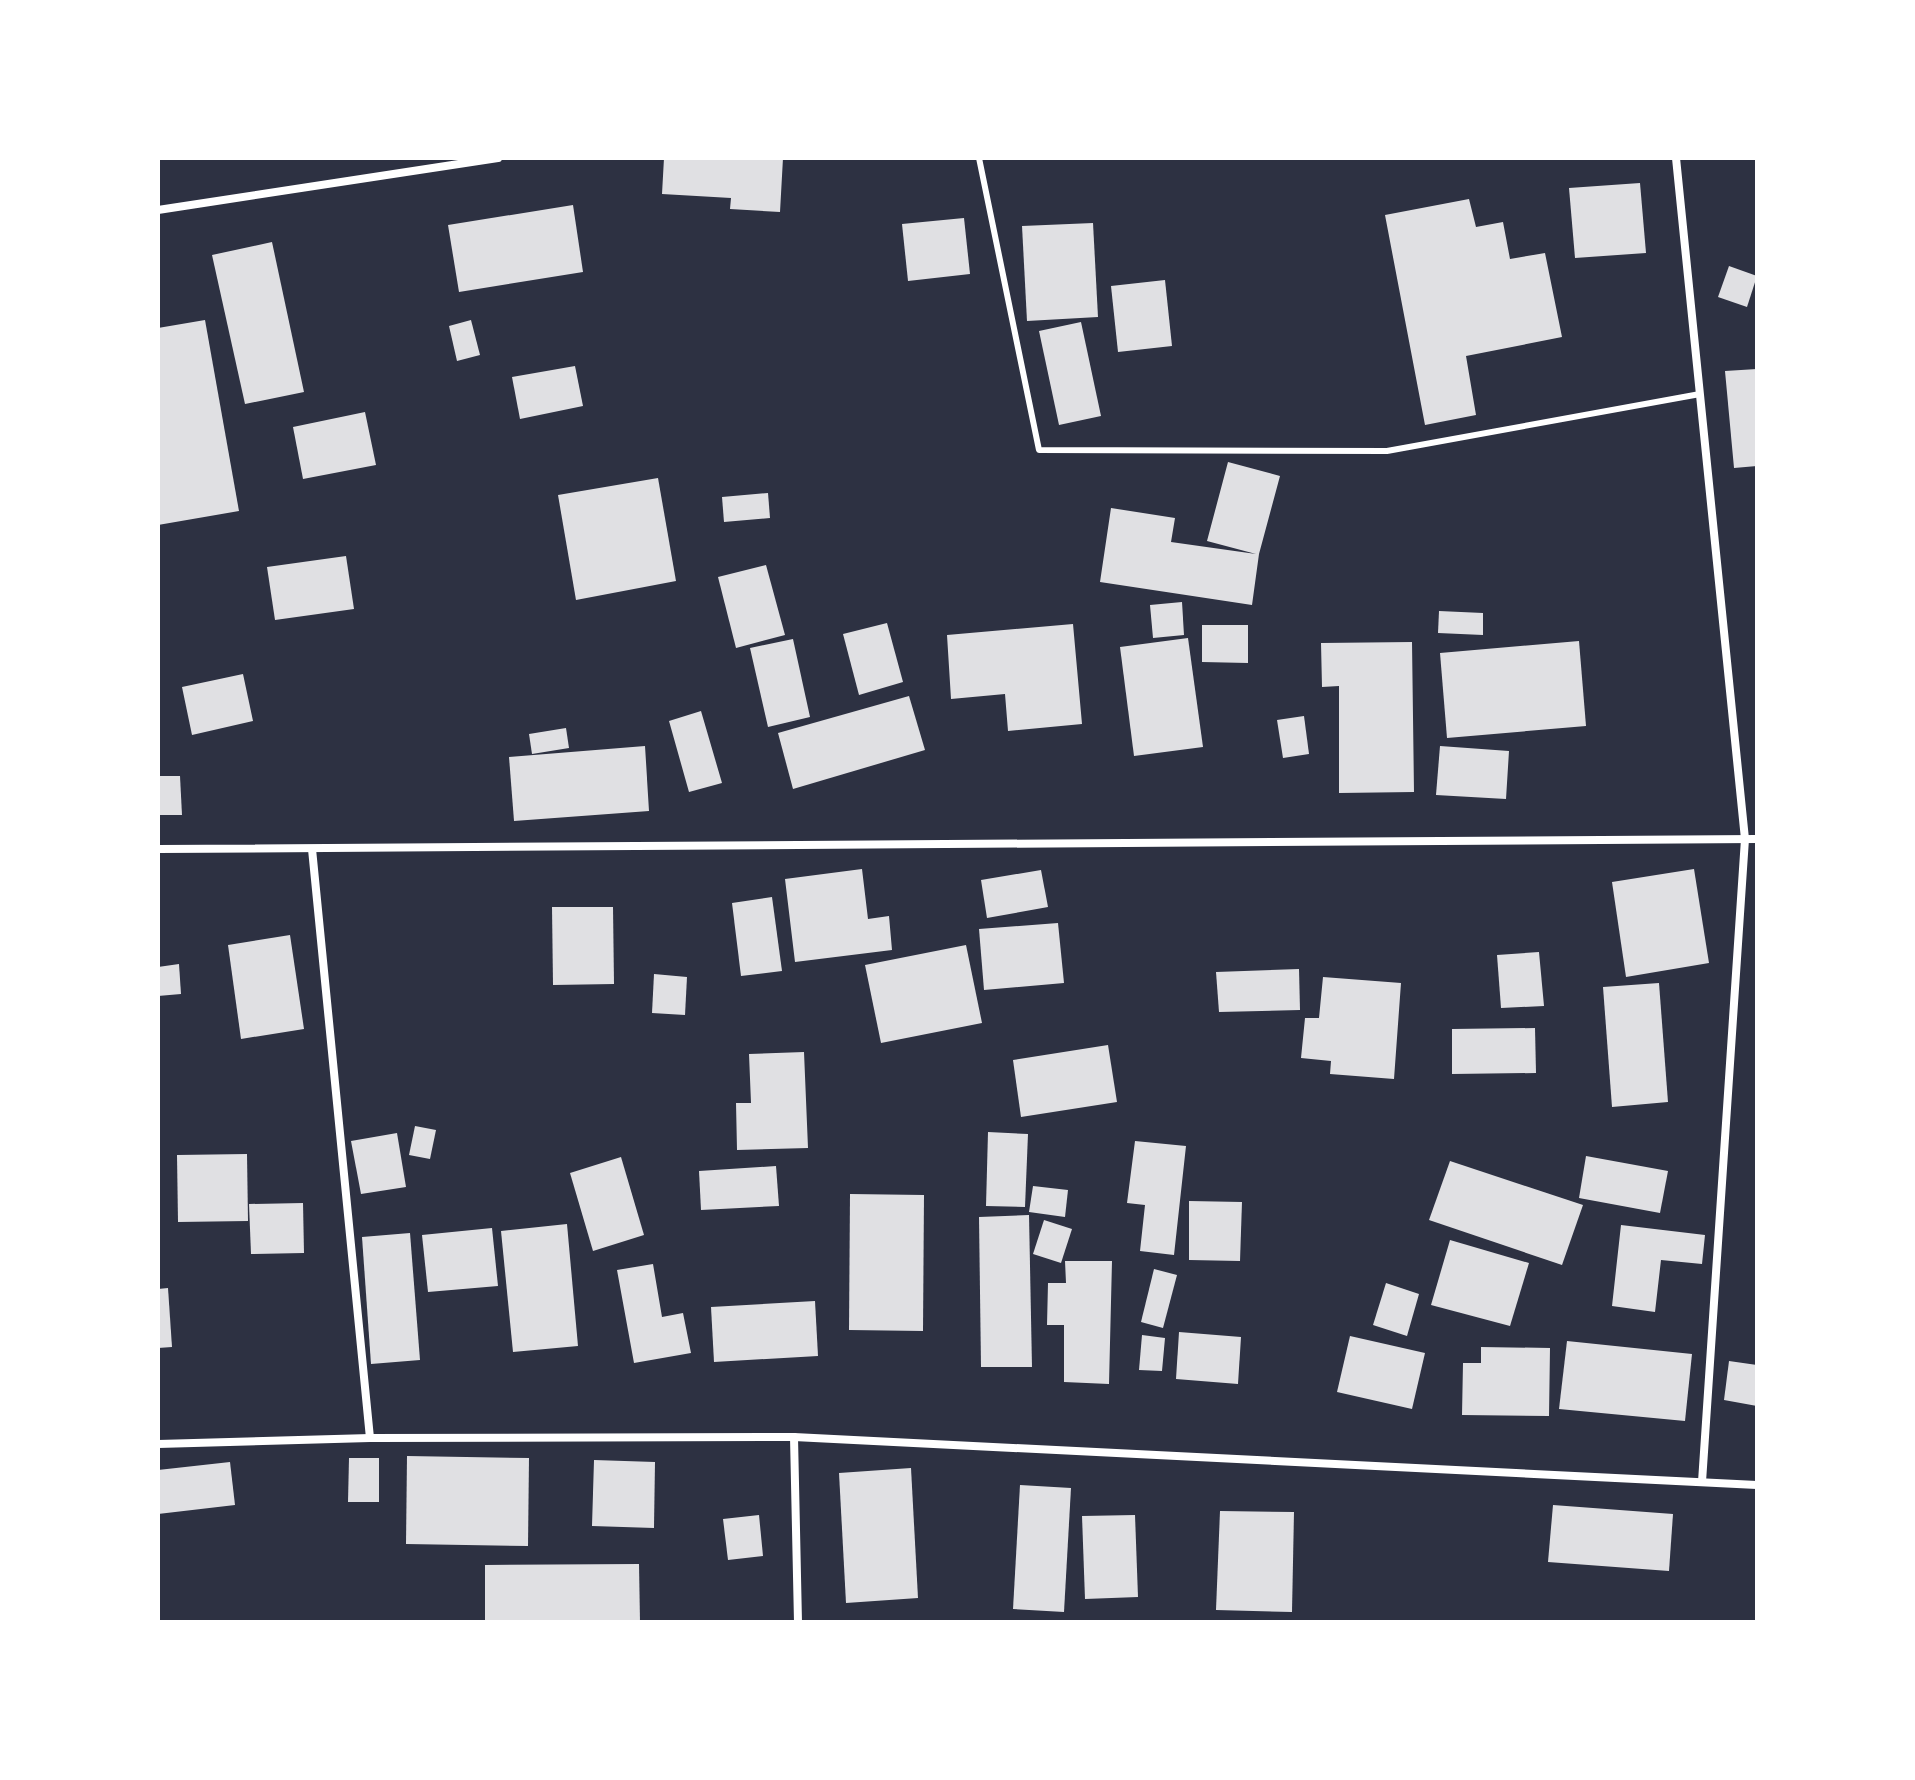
<svg xmlns="http://www.w3.org/2000/svg" width="1915" height="1780" viewBox="0 0 1915 1780" font-family="Merriweather,serif">
	<rect width="100%" height="100%" fill="#2d3142"/>
	<g fill="#e0e0e3">
		<path d="M 664,158 L 783,158 L 780,212 L 730,209 L 731,198 L 662,194 Z"/>
		<path d="M 1640,183 L 1646,253 L 1575,258 L 1569,188 Z"/>
		<path d="M 1469,199 L 1476,227 L 1503,222 L 1510,259 L 1545,253 L 1562,337 L 1466,356 L 1476,415 L 1425,425 L 1385,215 Z"/>
		<path d="M 573,205 L 583,272 L 459,292 L 448,225 Z"/>
		<path d="M 964,218 L 970,274 L 908,281 L 902,224 Z"/>
		<path d="M 1093,223 L 1098,317 L 1027,321 L 1022,226 Z"/>
		<path d="M 272,242 L 304,392 L 245,404 L 212,255 Z"/>
		<path d="M 1729,266 L 1757,276 L 1747,307 L 1718,297 Z"/>
		<path d="M 1165,280 L 1172,346 L 1118,352 L 1111,286 Z"/>
		<path d="M 205,320 L 239,511 L 158,525 L 158,328 Z"/>
		<path d="M 471,320 L 480,355 L 457,361 L 449,326 Z"/>
		<path d="M 1081,322 L 1101,416 L 1059,425 L 1039,331 Z"/>
		<path d="M 575,366 L 583,406 L 520,419 L 512,377 Z"/>
		<path d="M 1757,369 L 1757,466 L 1734,468 L 1725,371 Z"/>
		<path d="M 365,412 L 376,465 L 303,479 L 293,427 Z"/>
		<path d="M 1228,462 L 1280,476 L 1259,554 L 1252,605 L 1100,582 L 1111,508 L 1175,518 L 1171,542 L 1256,554 L 1207,541 Z"/>
		<path d="M 658,478 L 676,581 L 576,600 L 558,495 Z"/>
		<path d="M 768,493 L 770,518 L 724,522 L 722,497 Z"/>
		<path d="M 346,556 L 354,609 L 275,620 L 267,567 Z"/>
		<path d="M 766,565 L 785,635 L 736,648 L 718,577 Z"/>
		<path d="M 1182,602 L 1184,635 L 1153,638 L 1150,605 Z"/>
		<path d="M 1439,611 L 1483,613 L 1483,635 L 1438,633 Z"/>
		<path d="M 887,623 L 903,682 L 859,695 L 843,634 Z"/>
		<path d="M 1073,624 L 1082,724 L 1008,731 L 1005,694 L 951,699 L 947,635 Z"/>
		<path d="M 1202,625 L 1248,625 L 1248,663 L 1202,662 Z"/>
		<path d="M 1188,638 L 1203,747 L 1134,756 L 1120,647 Z"/>
		<path d="M 793,639 L 810,717 L 768,727 L 750,648 Z"/>
		<path d="M 1579,641 L 1586,726 L 1447,738 L 1440,653 Z"/>
		<path d="M 1412,642 L 1414,792 L 1339,793 L 1339,686 L 1322,687 L 1321,643 Z"/>
		<path d="M 243,674 L 253,721 L 192,735 L 182,687 Z"/>
		<path d="M 909,696 L 925,750 L 793,789 L 778,733 Z"/>
		<path d="M 701,711 L 722,783 L 689,792 L 669,721 Z"/>
		<path d="M 1304,716 L 1309,754 L 1283,758 L 1277,720 Z"/>
		<path d="M 566,728 L 569,748 L 532,754 L 529,734 Z"/>
		<path d="M 645,746 L 649,811 L 514,821 L 509,757 Z"/>
		<path d="M 1440,746 L 1509,751 L 1506,799 L 1436,795 Z"/>
		<path d="M 158,776 L 180,776 L 182,815 L 158,815 Z"/>
		<path d="M 862,869 L 868,919 L 889,916 L 892,950 L 795,962 L 785,879 Z"/>
		<path d="M 1694,869 L 1709,963 L 1626,977 L 1612,882 Z"/>
		<path d="M 1041,870 L 1048,907 L 987,918 L 981,880 Z"/>
		<path d="M 772,897 L 782,971 L 741,976 L 732,903 Z"/>
		<path d="M 552,907 L 613,907 L 614,984 L 553,985 Z"/>
		<path d="M 1058,923 L 1064,983 L 984,990 L 979,929 Z"/>
		<path d="M 290,935 L 304,1029 L 241,1039 L 228,945 Z"/>
		<path d="M 966,945 L 982,1023 L 881,1043 L 865,965 Z"/>
		<path d="M 1539,952 L 1544,1006 L 1501,1008 L 1497,955 Z"/>
		<path d="M 179,964 L 181,994 L 158,996 L 158,967 Z"/>
		<path d="M 1299,969 L 1300,1010 L 1219,1012 L 1216,972 Z"/>
		<path d="M 654,974 L 687,977 L 685,1015 L 652,1013 Z"/>
		<path d="M 1323,977 L 1401,983 L 1394,1079 L 1330,1074 L 1331,1061 L 1301,1058 L 1305,1018 L 1319,1018 Z"/>
		<path d="M 1659,983 L 1668,1102 L 1612,1107 L 1603,987 Z"/>
		<path d="M 1535,1028 L 1536,1073 L 1452,1074 L 1452,1029 Z"/>
		<path d="M 1108,1045 L 1117,1102 L 1021,1117 L 1013,1060 Z"/>
		<path d="M 804,1052 L 808,1148 L 737,1150 L 736,1103 L 751,1103 L 749,1054 Z"/>
		<path d="M 415,1126 L 436,1130 L 430,1159 L 409,1155 Z"/>
		<path d="M 988,1132 L 1028,1134 L 1025,1207 L 986,1206 Z"/>
		<path d="M 397,1133 L 406,1187 L 361,1194 L 351,1141 Z"/>
		<path d="M 1135,1141 L 1186,1146 L 1174,1255 L 1140,1251 L 1145,1205 L 1127,1203 Z"/>
		<path d="M 247,1154 L 248,1221 L 178,1222 L 177,1155 Z"/>
		<path d="M 1586,1156 L 1668,1171 L 1660,1213 L 1579,1198 Z"/>
		<path d="M 621,1157 L 644,1235 L 593,1251 L 570,1173 Z"/>
		<path d="M 1450,1161 L 1583,1205 L 1562,1265 L 1429,1220 Z"/>
		<path d="M 776,1166 L 779,1206 L 701,1210 L 699,1171 Z"/>
		<path d="M 1033,1186 L 1068,1190 L 1065,1217 L 1029,1212 Z"/>
		<path d="M 850,1194 L 924,1195 L 923,1331 L 849,1330 Z"/>
		<path d="M 1189,1201 L 1242,1202 L 1240,1261 L 1189,1260 Z"/>
		<path d="M 303,1203 L 304,1253 L 251,1254 L 249,1204 Z"/>
		<path d="M 1029,1215 L 1032,1367 L 981,1367 L 979,1217 Z"/>
		<path d="M 1044,1220 L 1072,1229 L 1061,1263 L 1033,1254 Z"/>
		<path d="M 567,1224 L 578,1346 L 513,1352 L 501,1231 Z"/>
		<path d="M 1621,1225 L 1705,1235 L 1702,1264 L 1661,1260 L 1655,1312 L 1612,1306 Z"/>
		<path d="M 492,1228 L 498,1286 L 428,1292 L 422,1235 Z"/>
		<path d="M 410,1233 L 420,1360 L 371,1364 L 362,1237 Z"/>
		<path d="M 1450,1240 L 1529,1263 L 1510,1326 L 1431,1305 Z"/>
		<path d="M 1065,1261 L 1112,1261 L 1109,1384 L 1064,1382 L 1064,1325 L 1047,1325 L 1048,1283 L 1066,1283 Z"/>
		<path d="M 653,1264 L 662,1317 L 683,1313 L 691,1353 L 634,1363 L 617,1270 Z"/>
		<path d="M 1154,1269 L 1177,1275 L 1163,1328 L 1141,1322 Z"/>
		<path d="M 1386,1283 L 1419,1294 L 1407,1336 L 1373,1325 Z"/>
		<path d="M 168,1288 L 172,1347 L 158,1348 L 158,1289 Z"/>
		<path d="M 815,1301 L 818,1356 L 714,1362 L 711,1307 Z"/>
		<path d="M 1179,1332 L 1241,1337 L 1238,1384 L 1176,1379 Z"/>
		<path d="M 1142,1335 L 1165,1338 L 1162,1371 L 1139,1370 Z"/>
		<path d="M 1350,1336 L 1425,1353 L 1412,1409 L 1337,1392 Z"/>
		<path d="M 1567,1341 L 1692,1354 L 1685,1421 L 1559,1409 Z"/>
		<path d="M 1481,1347 L 1550,1348 L 1549,1416 L 1462,1415 L 1463,1363 L 1481,1363 Z"/>
		<path d="M 1729,1361 L 1757,1365 L 1757,1406 L 1724,1400 Z"/>
		<path d="M 407,1456 L 529,1458 L 528,1546 L 406,1544 Z"/>
		<path d="M 349,1458 L 379,1458 L 379,1502 L 348,1502 Z"/>
		<path d="M 594,1460 L 655,1462 L 654,1528 L 592,1526 Z"/>
		<path d="M 230,1462 L 235,1505 L 158,1514 L 158,1470 Z"/>
		<path d="M 911,1468 L 918,1598 L 846,1603 L 839,1473 Z"/>
		<path d="M 1020,1485 L 1071,1488 L 1064,1612 L 1013,1609 Z"/>
		<path d="M 1553,1505 L 1673,1514 L 1669,1571 L 1548,1562 Z"/>
		<path d="M 1220,1511 L 1294,1512 L 1292,1612 L 1216,1610 Z"/>
		<path d="M 759,1515 L 763,1556 L 728,1560 L 723,1519 Z"/>
		<path d="M 1135,1515 L 1138,1597 L 1085,1599 L 1082,1516 Z"/>
		<path d="M 639,1564 L 640,1622 L 485,1622 L 485,1565 Z"/>
	</g>
	<g fill="none" stroke-linecap="round" stroke-linejoin="round">
		<path stroke="#fff" stroke-width="6" d="M 979,158 L 1039,450 L 1387,451 L 1700,394"/>
		<g stroke="#fff" stroke-width="8">
			<path d="M 1676,158 L 1745,839 L 1702,1482"/>
			<path d="M 158,210 L 498,158"/>
			<path d="M 158,849 L 1757,839"/>
			<path d="M 312,849 L 370,1438"/>
			<path d="M 794,1437 L 798,1622"/>
			<path d="M 158,1444 L 370,1438 L 794,1437 L 1757,1485"/>
		</g>
	</g>
	<rect width="1915" height="1780" fill="none" stroke="#ffffff" stroke-width="320"/>
</svg>
